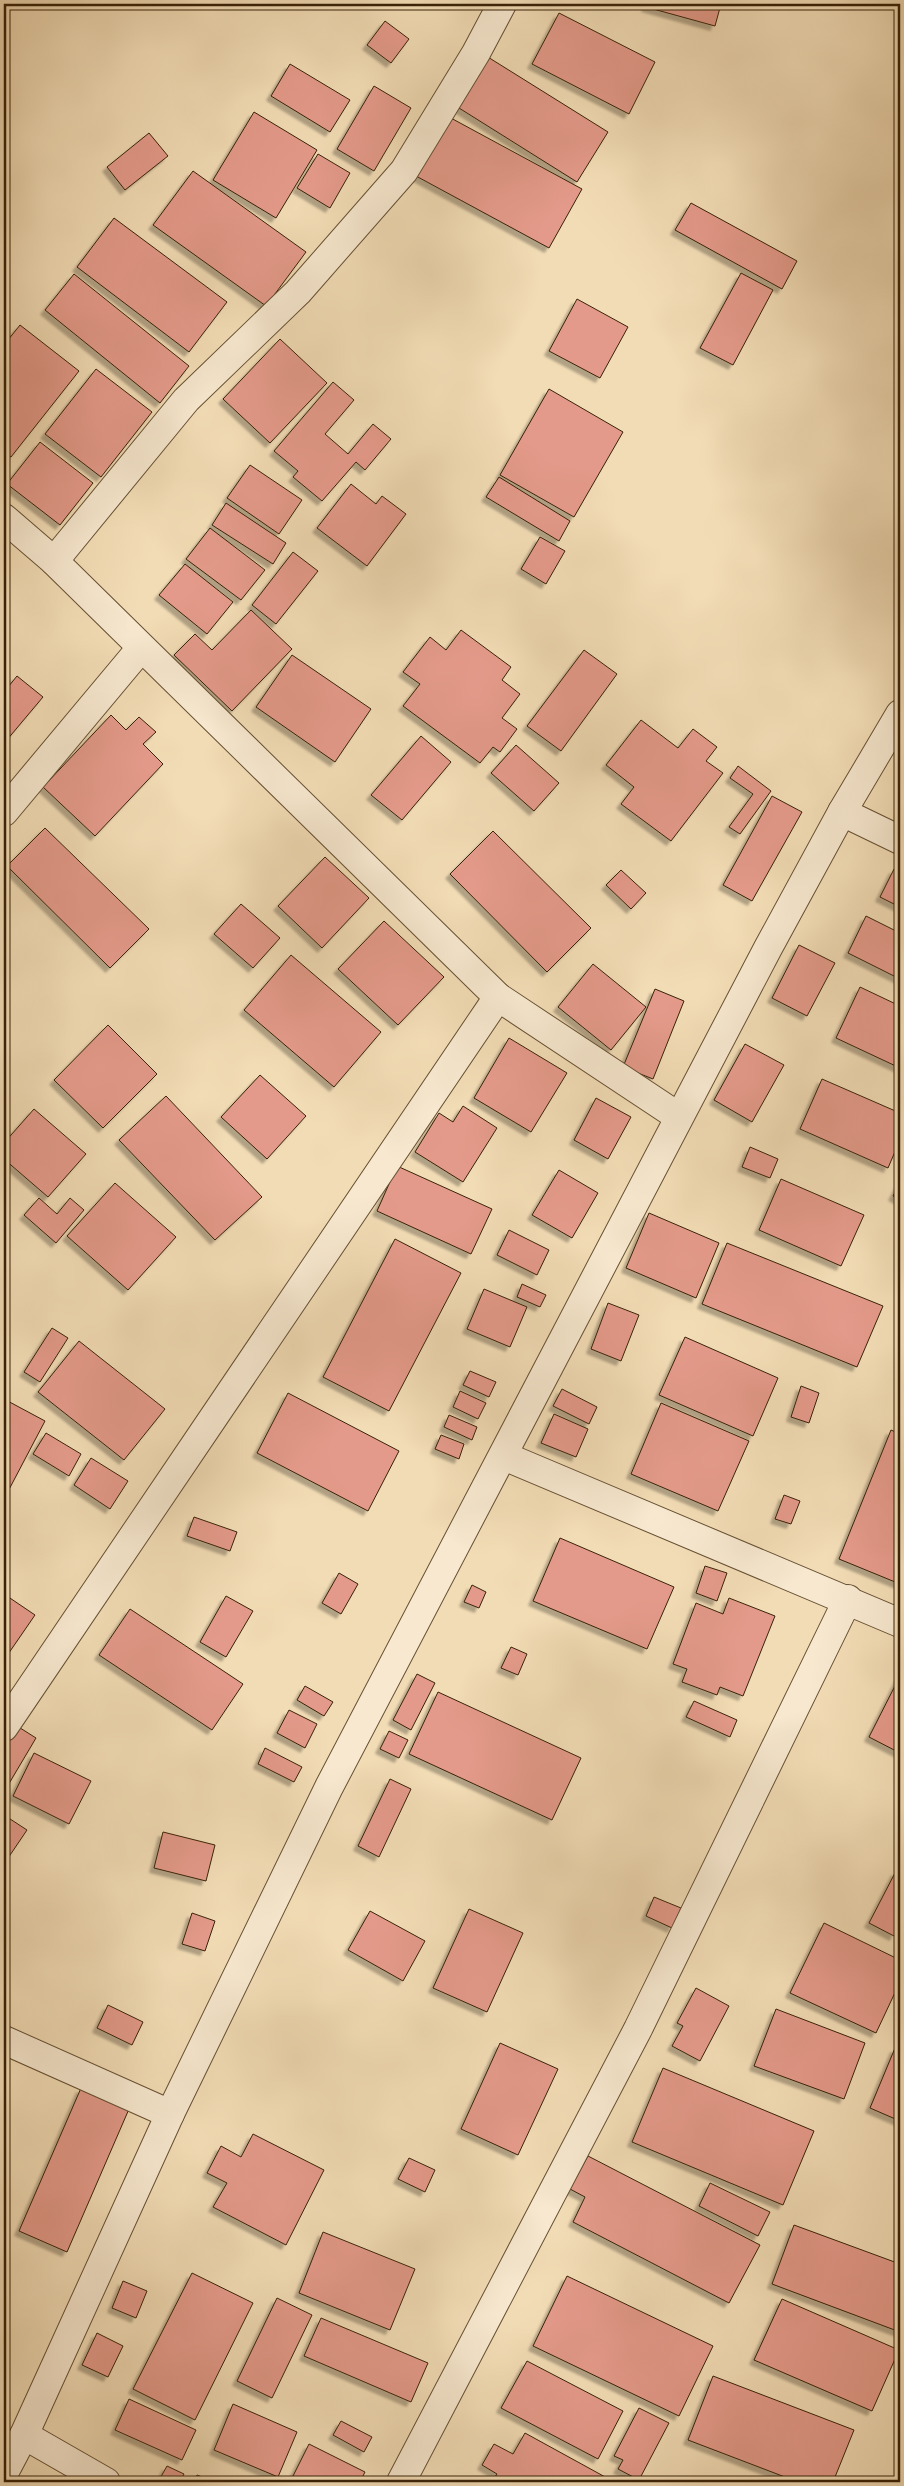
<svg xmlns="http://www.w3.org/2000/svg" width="904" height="2486" viewBox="0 0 904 2486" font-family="'IM FELL French Canon',serif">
	<defs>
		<filter id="shadow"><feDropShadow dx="-4.5" dy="4.5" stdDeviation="1" flood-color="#0004"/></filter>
	</defs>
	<rect width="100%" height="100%" fill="#f2dcb5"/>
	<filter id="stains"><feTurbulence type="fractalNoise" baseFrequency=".004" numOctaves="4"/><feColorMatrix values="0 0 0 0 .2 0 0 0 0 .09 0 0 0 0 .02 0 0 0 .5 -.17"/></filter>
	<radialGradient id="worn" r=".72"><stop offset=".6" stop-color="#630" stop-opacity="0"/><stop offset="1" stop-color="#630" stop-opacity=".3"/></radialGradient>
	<g fill="#e49a8a" stroke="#382208" filter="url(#shadow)">
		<path d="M 647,4 L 721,4 L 715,26 L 646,7 Z"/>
		<path d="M 559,13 L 655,62 L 629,114 L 532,64 Z"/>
		<path d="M 385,21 L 409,39 L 391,63 L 367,45 Z"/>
		<path d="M 483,54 L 608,132 L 577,182 L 451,103 Z"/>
		<path d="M 290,64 L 350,100 L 330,132 L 271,96 Z"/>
		<path d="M 374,86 L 411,108 L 374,171 L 337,149 Z"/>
		<path d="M 254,112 L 317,150 L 276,218 L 213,180 Z"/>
		<path d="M 449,117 L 582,189 L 549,248 L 416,176 Z"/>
		<path d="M 149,133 L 168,156 L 125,190 L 107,167 Z"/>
		<path d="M 318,154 L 350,173 L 330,208 L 297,188 Z"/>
		<path d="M 193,171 L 306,252 L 266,306 L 153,225 Z"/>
		<path d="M 691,203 L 797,261 L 782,289 L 675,230 Z"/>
		<path d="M 114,218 L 227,302 L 189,352 L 77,267 Z"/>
		<path d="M 741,273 L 773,290 L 733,365 L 700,348 Z"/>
		<path d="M 74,274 L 189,366 L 160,403 L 45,310 Z"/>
		<path d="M 577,299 L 628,327 L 600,378 L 549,351 Z"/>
		<path d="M 20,325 L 79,371 L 11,457 L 4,452 L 4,345 Z"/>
		<path d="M 280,339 L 327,383 L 270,443 L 223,399 Z"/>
		<path d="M 96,369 L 152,412 L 101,477 L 45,434 Z"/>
		<path d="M 333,382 L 354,400 L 325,434 L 348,454 L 373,424 L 391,439 L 365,470 L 356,462 L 322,501 L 293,477 L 298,471 L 274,451 Z"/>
		<path d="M 549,389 L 623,432 L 574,517 L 500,475 Z"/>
		<path d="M 40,442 L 93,483 L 60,525 L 7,484 Z"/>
		<path d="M 250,465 L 302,500 L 279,534 L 227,498 Z"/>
		<path d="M 499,477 L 570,521 L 559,541 L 486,497 Z"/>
		<path d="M 351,484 L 376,504 L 382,496 L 406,514 L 367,566 L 317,528 Z"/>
		<path d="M 226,503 L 286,543 L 273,564 L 212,525 Z"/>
		<path d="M 210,528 L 265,570 L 241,600 L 186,559 Z"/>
		<path d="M 540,537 L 565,551 L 546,584 L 521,569 Z"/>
		<path d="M 293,552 L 318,571 L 276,624 L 252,605 Z"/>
		<path d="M 185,564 L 233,602 L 207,634 L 159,595 Z"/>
		<path d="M 251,610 L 292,649 L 232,711 L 174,655 L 195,634 L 212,650 Z"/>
		<path d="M 461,630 L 511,667 L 502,680 L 520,694 L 502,718 L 517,729 L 500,752 L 493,747 L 480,763 L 403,706 L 420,684 L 403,672 L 430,637 L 446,650 Z"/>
		<path d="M 584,650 L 617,674 L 561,751 L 527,726 Z"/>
		<path d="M 292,655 L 371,709 L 335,762 L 256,707 Z"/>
		<path d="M 17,676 L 43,697 L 6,741 L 4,692 Z"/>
		<path d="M 111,715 L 126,730 L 139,717 L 156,732 L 143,744 L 163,764 L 95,836 L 43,787 Z"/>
		<path d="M 641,720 L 678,748 L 693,729 L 717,747 L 706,761 L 723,773 L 671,841 L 621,804 L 634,787 L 606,765 Z"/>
		<path d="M 421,736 L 451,762 L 402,820 L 371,795 Z"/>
		<path d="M 516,745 L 559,783 L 534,811 L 491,773 Z"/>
		<path d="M 738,766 L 771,791 L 740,834 L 729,827 L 753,794 L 730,778 Z"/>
		<path d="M 772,796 L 802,812 L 752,901 L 723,885 Z"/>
		<path d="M 45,828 L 149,929 L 110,968 L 7,866 Z"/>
		<path d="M 493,831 L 591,928 L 547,972 L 450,874 Z"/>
		<path d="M 325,857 L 369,898 L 322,948 L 278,906 Z"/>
		<path d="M 894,869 L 900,872 L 900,907 L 880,897 Z"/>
		<path d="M 621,870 L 646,893 L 631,909 L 606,885 Z"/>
		<path d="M 241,904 L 280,938 L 253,968 L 214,934 Z"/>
		<path d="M 866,916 L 900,933 L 900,979 L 848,953 Z"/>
		<path d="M 384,921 L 444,977 L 398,1025 L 338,969 Z"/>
		<path d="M 799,945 L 835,963 L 807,1016 L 772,998 Z"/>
		<path d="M 291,955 L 381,1032 L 334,1087 L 244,1010 Z"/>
		<path d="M 593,964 L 646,1007 L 611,1050 L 558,1007 Z"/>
		<path d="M 860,987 L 900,1006 L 900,1068 L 836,1038 Z"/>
		<path d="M 655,989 L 684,1001 L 653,1079 L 623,1067 Z"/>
		<path d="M 108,1025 L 157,1074 L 103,1128 L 54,1080 Z"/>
		<path d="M 509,1038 L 567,1073 L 531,1132 L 474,1098 Z"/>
		<path d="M 745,1044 L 784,1065 L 752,1122 L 714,1100 Z"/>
		<path d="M 260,1075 L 306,1116 L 267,1159 L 221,1117 Z"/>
		<path d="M 822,1079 L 900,1113 L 900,1140 L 888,1168 L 800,1129 Z"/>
		<path d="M 166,1096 L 262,1197 L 215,1240 L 119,1140 Z"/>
		<path d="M 596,1098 L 631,1117 L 608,1159 L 574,1140 Z"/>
		<path d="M 463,1106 L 497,1128 L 463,1182 L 415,1152 L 439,1113 L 453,1122 Z"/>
		<path d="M 34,1109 L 86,1154 L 48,1197 L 4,1159 L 4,1143 Z"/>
		<path d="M 750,1147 L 778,1159 L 770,1178 L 742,1167 Z"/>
		<path d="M 397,1166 L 492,1209 L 471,1254 L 377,1211 Z"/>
		<path d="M 559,1170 L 598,1193 L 572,1238 L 532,1215 Z"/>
		<path d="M 781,1179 L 864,1215 L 841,1266 L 759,1230 Z"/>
		<path d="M 115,1183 L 176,1237 L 128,1290 L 67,1236 Z"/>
		<path d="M 900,1183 L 900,1200 L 893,1196 Z"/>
		<path d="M 39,1198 L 57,1214 L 70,1198 L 84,1210 L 56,1243 L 24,1215 Z"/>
		<path d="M 649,1213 L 719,1243 L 696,1298 L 626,1268 Z"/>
		<path d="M 509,1230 L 549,1250 L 537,1275 L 497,1255 Z"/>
		<path d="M 395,1239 L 461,1273 L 389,1411 L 323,1377 Z"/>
		<path d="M 727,1243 L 883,1306 L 857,1367 L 702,1304 Z"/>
		<path d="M 522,1284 L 546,1295 L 540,1307 L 517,1297 Z"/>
		<path d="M 484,1289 L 527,1307 L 510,1347 L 467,1329 Z"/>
		<path d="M 608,1303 L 639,1315 L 621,1361 L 591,1349 Z"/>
		<path d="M 52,1328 L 68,1338 L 40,1382 L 24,1372 Z"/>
		<path d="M 685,1337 L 778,1378 L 753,1436 L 659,1395 Z"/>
		<path d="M 79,1341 L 165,1409 L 124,1460 L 38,1392 Z"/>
		<path d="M 470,1371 L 496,1382 L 489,1397 L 463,1385 Z"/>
		<path d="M 801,1386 L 819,1393 L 809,1423 L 791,1417 Z"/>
		<path d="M 562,1389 L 597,1407 L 589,1424 L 553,1406 Z"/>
		<path d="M 460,1391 L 486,1403 L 478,1419 L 453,1407 Z"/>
		<path d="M 288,1393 L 399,1451 L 368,1511 L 257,1453 Z"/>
		<path d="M 4,1399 L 45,1421 L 4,1499 Z"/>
		<path d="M 661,1403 L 749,1441 L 718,1511 L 631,1474 Z"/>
		<path d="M 554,1414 L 588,1429 L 576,1457 L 541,1443 Z"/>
		<path d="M 449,1415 L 477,1427 L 472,1440 L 444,1427 Z"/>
		<path d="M 891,1430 L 900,1434 L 900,1584 L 839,1559 Z"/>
		<path d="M 46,1433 L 81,1454 L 69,1476 L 33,1454 Z"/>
		<path d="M 441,1435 L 464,1444 L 459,1459 L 435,1449 Z"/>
		<path d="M 91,1458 L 128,1481 L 110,1509 L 74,1485 Z"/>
		<path d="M 784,1495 L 800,1501 L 791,1524 L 775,1519 Z"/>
		<path d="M 194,1517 L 237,1532 L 230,1551 L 187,1536 Z"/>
		<path d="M 560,1538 L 674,1587 L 647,1649 L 533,1601 Z"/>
		<path d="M 705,1566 L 727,1573 L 717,1601 L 696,1593 Z"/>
		<path d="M 339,1573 L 358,1584 L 341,1614 L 322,1603 Z"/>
		<path d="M 472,1585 L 486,1592 L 479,1608 L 464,1602 Z"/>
		<path d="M 4,1594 L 35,1615 L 4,1660 Z"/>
		<path d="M 226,1596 L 253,1611 L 226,1657 L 200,1642 Z"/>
		<path d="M 729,1598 L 775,1616 L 743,1696 L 720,1687 L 717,1695 L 682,1682 L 687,1669 L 673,1664 L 696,1603 L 723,1614 Z"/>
		<path d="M 130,1609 L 243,1684 L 212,1730 L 99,1655 Z"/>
		<path d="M 511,1647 L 527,1654 L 518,1675 L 501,1668 Z"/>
		<path d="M 417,1674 L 435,1683 L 411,1730 L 393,1720 Z"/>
		<path d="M 900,1676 L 900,1753 L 869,1737 Z"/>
		<path d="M 305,1686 L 333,1702 L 324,1716 L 297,1700 Z"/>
		<path d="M 438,1692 L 581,1758 L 552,1820 L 409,1754 Z"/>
		<path d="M 694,1701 L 737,1720 L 730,1737 L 686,1717 Z"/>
		<path d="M 289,1710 L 317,1724 L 305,1748 L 277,1733 Z"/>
		<path d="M 17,1726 L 36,1738 L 4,1792 L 4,1748 Z"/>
		<path d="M 389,1731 L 408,1740 L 399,1758 L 380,1749 Z"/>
		<path d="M 265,1748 L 302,1767 L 294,1782 L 258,1764 Z"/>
		<path d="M 34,1753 L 91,1781 L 69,1824 L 13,1796 Z"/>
		<path d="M 390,1779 L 411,1789 L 379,1857 L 358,1846 Z"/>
		<path d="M 4,1815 L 27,1830 L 4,1864 Z"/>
		<path d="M 163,1832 L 215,1845 L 206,1881 L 154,1868 Z"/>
		<path d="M 896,1871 L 900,1873 L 900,1924 L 894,1936 L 869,1923 Z"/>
		<path d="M 654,1897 L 681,1908 L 672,1928 L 646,1916 Z"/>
		<path d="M 469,1909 L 523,1933 L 487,2012 L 433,1988 Z"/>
		<path d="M 370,1911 L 425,1941 L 403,1981 L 348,1950 Z"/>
		<path d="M 192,1913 L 215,1921 L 205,1951 L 182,1944 Z"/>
		<path d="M 824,1923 L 900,1960 L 900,1982 L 876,2033 L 790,1993 Z"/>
		<path d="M 696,1988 L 729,2006 L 700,2061 L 672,2046 L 683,2026 L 677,2023 Z"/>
		<path d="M 108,2005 L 143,2022 L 132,2045 L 97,2028 Z"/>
		<path d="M 776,2009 L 865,2043 L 844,2099 L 754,2066 Z"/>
		<path d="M 500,2043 L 558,2069 L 518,2155 L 461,2129 Z"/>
		<path d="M 895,2048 L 900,2050 L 900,2121 L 870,2108 Z"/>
		<path d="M 663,2068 L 814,2131 L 783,2205 L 632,2142 Z"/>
		<path d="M 81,2088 L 129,2109 L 67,2252 L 19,2231 Z"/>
		<path d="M 253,2134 L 324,2170 L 286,2245 L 213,2207 L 227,2183 L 207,2173 L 221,2146 L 241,2157 Z"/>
		<path d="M 588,2156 L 760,2245 L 729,2303 L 573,2222 L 585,2197 L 570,2189 Z"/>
		<path d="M 409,2158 L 435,2170 L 425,2192 L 398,2179 Z"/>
		<path d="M 710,2183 L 770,2212 L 758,2236 L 699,2206 Z"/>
		<path d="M 794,2225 L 900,2264 L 900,2332 L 772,2284 Z"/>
		<path d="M 323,2232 L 415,2269 L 390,2330 L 299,2293 Z"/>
		<path d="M 192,2273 L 253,2303 L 195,2420 L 133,2389 Z"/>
		<path d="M 567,2276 L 713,2346 L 679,2416 L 533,2346 Z"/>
		<path d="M 123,2281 L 147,2291 L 136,2318 L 112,2308 Z"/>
		<path d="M 277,2298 L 312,2315 L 272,2398 L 237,2381 Z"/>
		<path d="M 782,2299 L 899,2350 L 872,2411 L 754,2360 Z"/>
		<path d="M 321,2318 L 428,2363 L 411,2402 L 304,2356 Z"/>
		<path d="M 97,2333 L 123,2346 L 108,2377 L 82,2365 Z"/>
		<path d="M 527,2361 L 623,2411 L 598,2459 L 501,2408 Z"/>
		<path d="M 713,2376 L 854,2430 L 833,2482 L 798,2482 L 688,2440 Z"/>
		<path d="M 129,2399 L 196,2430 L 182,2460 L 115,2430 Z"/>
		<path d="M 233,2404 L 297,2432 L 278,2477 L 214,2450 Z"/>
		<path d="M 639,2408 L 669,2423 L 639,2480 L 618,2469 L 623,2460 L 614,2456 Z"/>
		<path d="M 341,2421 L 372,2437 L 364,2452 L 333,2435 Z"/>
		<path d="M 525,2433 L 607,2478 L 605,2482 L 492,2482 L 497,2474 L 482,2465 L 494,2444 L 513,2454 Z"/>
		<path d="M 309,2444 L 365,2472 L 360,2482 L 290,2482 Z"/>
		<path d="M 167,2466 L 184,2474 L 180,2482 L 158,2482 Z"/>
		<path d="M 197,2475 L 215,2482 L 194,2482 Z"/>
	</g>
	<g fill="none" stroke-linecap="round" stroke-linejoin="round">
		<g stroke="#665033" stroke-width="30">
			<g id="street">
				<path d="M 502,4 L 476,53 L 404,171 L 298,292 L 186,400 L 54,561 L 498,997 L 679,1117"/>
				<path d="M 4,518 L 54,561"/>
				<path d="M 4,812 L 141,648"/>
				<path d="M 842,812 L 900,840"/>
				<path d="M 504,1456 L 900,1623"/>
				<path d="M 4,1727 L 498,997"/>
				<path d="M 4,2040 L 170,2114"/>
				<path d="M 24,2435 L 106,2482"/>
				<path d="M 4,2473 L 24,2435 L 170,2114 L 329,1787 L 768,948 L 842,812 L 900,714"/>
				<path d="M 401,2482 L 638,2029 L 848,1599"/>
			</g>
		</g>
		<use href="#street" stroke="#f7e8cf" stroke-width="28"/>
	</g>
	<rect width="904" height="2486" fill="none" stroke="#f2dcb5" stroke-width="20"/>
	<rect x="5" y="5" width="894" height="2476" fill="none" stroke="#382208" stroke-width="2.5"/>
	<rect x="10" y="10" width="884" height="2466" fill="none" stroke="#382208"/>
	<rect width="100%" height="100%" filter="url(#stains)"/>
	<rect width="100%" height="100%" fill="url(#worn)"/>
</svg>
